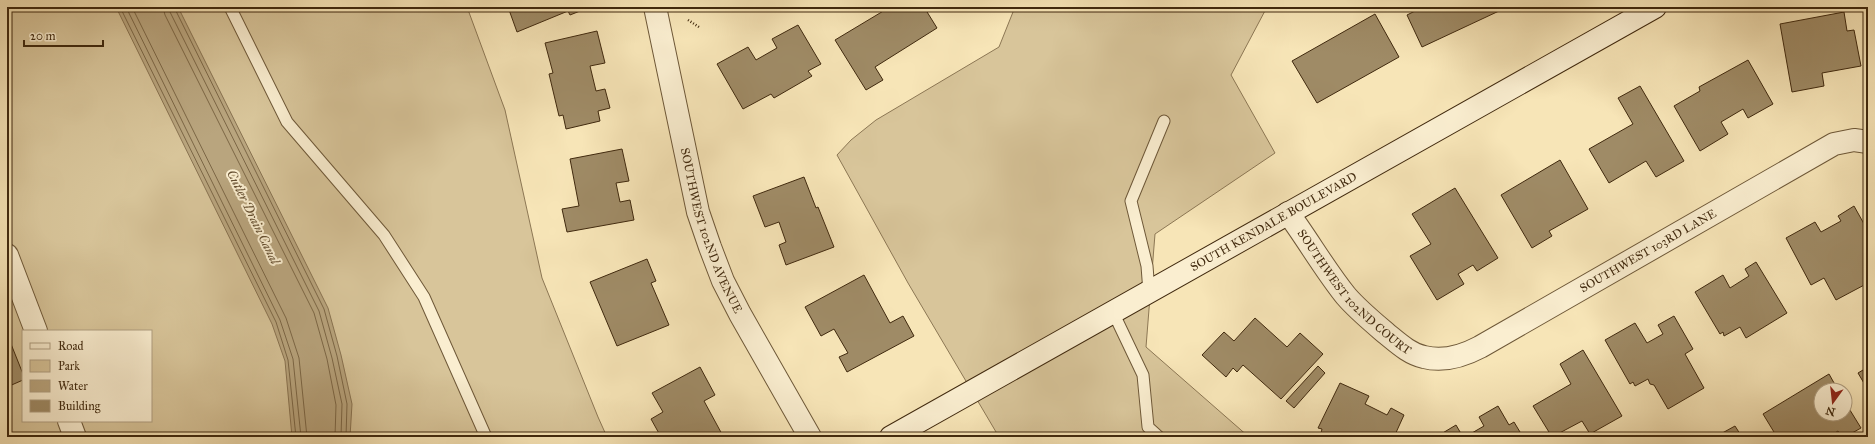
<svg xmlns="http://www.w3.org/2000/svg" width="1875" height="444" viewBox="0 0 1875 444" font-family="'IM FELL Great Primer',serif">
	<rect width="100%" height="100%" fill="#f7e5b7"/>
	<filter id="stains"><feTurbulence type="fractalNoise" baseFrequency=".005" numOctaves="4"/><feColorMatrix values="0 0 0 0 .2 0 0 0 0 .09 0 0 0 0 .02 0 0 0 .5 -.17"/></filter>
	<radialGradient id="worn" r=".72"><stop offset=".6" stop-color="#630" stop-opacity="0"/><stop offset="1" stop-color="#630" stop-opacity=".3"/></radialGradient>
	<g fill="#d8c59a" stroke="#8c7754" fill-rule="evenodd">
		<path d="M 7,7 L 467,7 L 505,110 L 542,278 L 598,417 L 607,437 L 7,437 ZM 23,331 L 151,331 L 151,421 L 23,421 Z"/>
		<path d="M 1015,7 L 1267,7 L 1231,75 L 1275,153 L 1155,234 L 1146,347 L 1249,437 L 999,437 L 908,283 L 837,155 L 851,140 L 876,120 L 999,47 Z"/>
	</g>
	<path fill="#b9a57e" stroke="#897351" d="M 116,7 L 178,7 L 328,308 L 341,355 L 352,404 L 350,437 L 292,437 L 285,361 L 272,324 Z"/>
	<g fill="none" stroke-linecap="round" stroke-linejoin="round">
		<g stroke="#7c6746" stroke-width="1">
			<path d="M 120,7 L 276,322 L 288,360 L 296,437"/>
			<path d="M 126,7 L 280,320 L 293,359 L 301,437"/>
			<path d="M 132,7 L 286,318 L 299,358 L 307,437"/>
			<path d="M 163,7 L 165,15 L 314,313 L 327,359 L 336,405 L 335,437"/>
			<path d="M 169,7 L 170,12 L 319,311 L 332,358 L 342,404 L 341,437"/>
			<path d="M 174,7 L 324,309 L 337,356 L 347,404 L 346,437"/>
		</g>
	</g>
	<g fill="#9f8b66" stroke="#40290e">
		<path d="M 508,7 L 590,7 L 570,15 L 568,11 L 517,32 Z"/>
		<path d="M 890,7 L 924,7 L 937,28 L 875,67 L 883,80 L 866,90 L 835,40 Z"/>
		<path d="M 1423,7 L 1497,7 L 1499,11 L 1422,47 L 1407,15 Z"/>
		<path d="M 1844,12 L 1847,31 L 1854,30 L 1861,66 L 1822,73 L 1824,86 L 1792,92 L 1780,24 Z"/>
		<path d="M 1375,14 L 1399,57 L 1317,103 L 1292,61 Z"/>
		<path d="M 798,25 L 821,64 L 808,71 L 812,76 L 774,98 L 771,94 L 743,109 L 717,64 L 748,47 L 756,60 L 777,48 L 772,39 Z"/>
		<path d="M 597,31 L 605,63 L 590,66 L 596,91 L 605,89 L 610,108 L 598,111 L 600,121 L 566,129 L 563,115 L 559,116 L 549,74 L 553,73 L 545,43 Z"/>
		<path d="M 1748,60 L 1773,104 L 1748,118 L 1743,109 L 1721,122 L 1728,134 L 1700,151 L 1674,106 L 1700,91 L 1699,87 Z"/>
		<path d="M 1640,86 L 1684,161 L 1656,177 L 1646,161 L 1609,183 L 1589,149 L 1633,124 L 1618,98 Z"/>
		<path d="M 622,149 L 629,181 L 616,183 L 620,202 L 630,200 L 634,220 L 567,232 L 562,209 L 579,206 L 570,159 Z"/>
		<path d="M 1560,160 L 1588,209 L 1549,231 L 1552,236 L 1532,248 L 1501,195 Z"/>
		<path d="M 804,177 L 816,208 L 818,207 L 834,247 L 786,265 L 779,245 L 786,242 L 779,222 L 765,227 L 753,196 Z"/>
		<path d="M 1455,188 L 1498,258 L 1477,271 L 1473,265 L 1458,274 L 1464,284 L 1437,300 L 1410,256 L 1431,244 L 1412,214 Z"/>
		<path d="M 1854,206 L 1868,231 L 1868,283 L 1836,300 L 1824,278 L 1811,285 L 1786,238 L 1815,222 L 1821,232 L 1841,221 L 1838,216 Z"/>
		<path d="M 647,259 L 656,281 L 651,283 L 669,325 L 617,346 L 590,282 Z"/>
		<path d="M 1756,262 L 1787,313 L 1746,338 L 1740,327 L 1724,336 L 1723,332 L 1720,334 L 1695,292 L 1723,275 L 1730,288 L 1749,276 L 1745,269 Z"/>
		<path d="M 864,275 L 890,323 L 903,316 L 914,336 L 847,372 L 839,357 L 848,353 L 834,329 L 821,336 L 805,307 Z"/>
		<path d="M 1674,316 L 1693,349 L 1685,354 L 1704,388 L 1668,409 L 1654,385 L 1650,384 L 1648,379 L 1635,386 L 1633,382 L 1630,384 L 1605,340 L 1635,323 L 1647,343 L 1663,334 L 1658,325 Z"/>
		<path d="M 1255,318 L 1287,347 L 1300,333 L 1323,354 L 1281,399 L 1243,365 L 1237,372 L 1233,368 L 1226,377 L 1202,355 L 1224,332 L 1234,341 Z"/>
		<path d="M 7,334 L 23,374 L 23,380 L 7,387 Z"/>
		<path d="M 1583,350 L 1622,416 L 1590,434 L 1582,421 L 1552,437 L 1533,406 L 1571,384 L 1560,364 Z"/>
		<path d="M 1318,366 L 1325,373 L 1294,408 L 1286,401 Z"/>
		<path d="M 700,367 L 715,395 L 704,401 L 723,436 L 661,437 L 651,419 L 663,412 L 652,393 Z"/>
		<path d="M 1868,367 L 1868,390 L 1858,373 Z"/>
		<path d="M 1829,374 L 1838,390 L 1821,390 L 1821,414 L 1845,414 L 1845,402 L 1861,428 L 1845,437 L 1842,437 L 1838,431 L 1828,437 L 1777,437 L 1763,414 Z"/>
		<path d="M 1340,383 L 1369,396 L 1365,404 L 1387,415 L 1391,408 L 1404,415 L 1394,437 L 1330,437 L 1321,433 L 1322,429 L 1318,428 Z"/>
		<path d="M 1498,406 L 1509,425 L 1514,422 L 1523,437 L 1465,437 L 1484,426 L 1479,417 Z"/>
		<path d="M 1456,425 L 1463,437 L 1436,437 Z"/>
		<path d="M 1735,426 L 1742,437 L 1715,437 Z"/>
	</g>
	<g fill="none" stroke-linecap="round" stroke-linejoin="round">
		<g stroke="#6e5838" stroke-width="13">
			<g id="lane">
				<path d="M 230,7 L 287,122 L 384,235 L 424,297 L 486,437"/>
				<path d="M 1149,292 L 1147,266 L 1131,201 L 1164,121"/>
				<path d="M 1113,312 L 1143,375 L 1148,427 L 1159,437"/>
			</g>
		</g>
		<g stroke="#6e5838" stroke-width="24">
			<g id="street">
				<path id="s1" d="M 655,7 L 698,212 L 710,247 L 723,281 L 740,314 L 810,437"/>
				<path id="s2" d="M 1288,213 C 1308,240 1325,270 1346,296 C 1358,310 1374,323 1388,335 C 1399,344 1410,354 1424,357 C 1443,362 1463,356 1480,347 L 1834,144 L 1854,140 L 1868,142"/>
				<path d="M 7,255 L 36,331"/>
				<path d="M 69,421 L 75,437"/>
			</g>
		</g>
		<g stroke="#40290e" stroke-width="24">
			<g id="secondary">
				<path id="s3" d="M 891,437 L 1655,7"/>
			</g>
		</g>
		<path stroke="#40290e" stroke-width="2.5" stroke-dasharray="1 2" stroke-linecap="butt" d="M 688,20 L 699,27"/>
		<use href="#lane" stroke="#faeed0" stroke-width="11"/>
		<use href="#street" stroke="#faeed0" stroke-width="22"/>
		<use href="#secondary" stroke="#faeed0" stroke-width="22"/>
	</g>
	<g text-anchor="middle" dominant-baseline="central" stroke-width="4" stroke-linejoin="round" paint-order="stroke">
		<g font-size="12" fill="#40290e" stroke="#faeed0">
			<text stroke="none"><textPath href="#s3" startOffset="439">SOUTH KENDALE BOULEVARD</textPath></text>
			<text stroke="none"><textPath href="#s1" startOffset="231">SOUTHWEST 102ND AVENUE</textPath></text>
			<text stroke="none"><textPath href="#s2" startOffset="453">SOUTHWEST 103RD LANE</textPath></text>
			<text stroke="none"><textPath href="#s2" startOffset="104">SOUTHWEST 102ND COURT</textPath></text>
		</g>
		<g font-size="13" font-style="italic" fill="#644e30" stroke="#faeed0">
			<text transform="translate(253 217) rotate(64)">Cutler Drain Canal</text>
		</g>
	</g>
	<rect width="1875" height="444" fill="none" stroke="#f7e5b7" stroke-width="24"/>
	<rect x="8" y="8" width="1859" height="428" fill="none" stroke="#40290e" stroke-width="2"/>
	<rect x="12" y="12" width="1851" height="420" fill="none" stroke="#40290e"/>
	<rect x="22" y="330" width="130" height="92" fill="#faeed0" stroke="#b09f82"/>
	<rect x="30" y="343" width="20" height="6" fill="#faeed0" stroke="#b09f82"/>
	<text x="58" y="350" font-size="12" fill="#40290e">Road</text>
	<rect x="30" y="360" width="20" height="12" fill="#d8c59a" stroke="#b09f82"/>
	<text x="58" y="370" font-size="12" fill="#40290e">Park</text>
	<rect x="30" y="380" width="20" height="12" fill="#b9a57e" stroke="#b09f82"/>
	<text x="58" y="390" font-size="12" fill="#40290e">Water</text>
	<rect x="30" y="400" width="20" height="12" fill="#9f8b66" stroke="#b09f82"/>
	<text x="58" y="410" font-size="12" fill="#40290e">Building</text>
	<g transform="translate(1833 402) rotate(195)"><circle r="19" fill="#faeed0" stroke="#b09f82"/>
	<path d="M0-3L7 15L0 10L-7 15Z" fill="#8f2418"/>
	<text y="-6" font-size="11" font-weight="bold" text-anchor="middle" fill="#40290e">N</text>
	</g>
	<path d="M24 40v6h79v-6" fill="none" stroke="#40290e" stroke-width="2"/>
	<text x="30" y="40" font-size="12" fill="#40290e" stroke="#faeed0" stroke-width="3" paint-order="stroke">20 m</text>
	<rect width="100%" height="100%" filter="url(#stains)"/>
	<rect width="100%" height="100%" fill="url(#worn)"/>
</svg>
